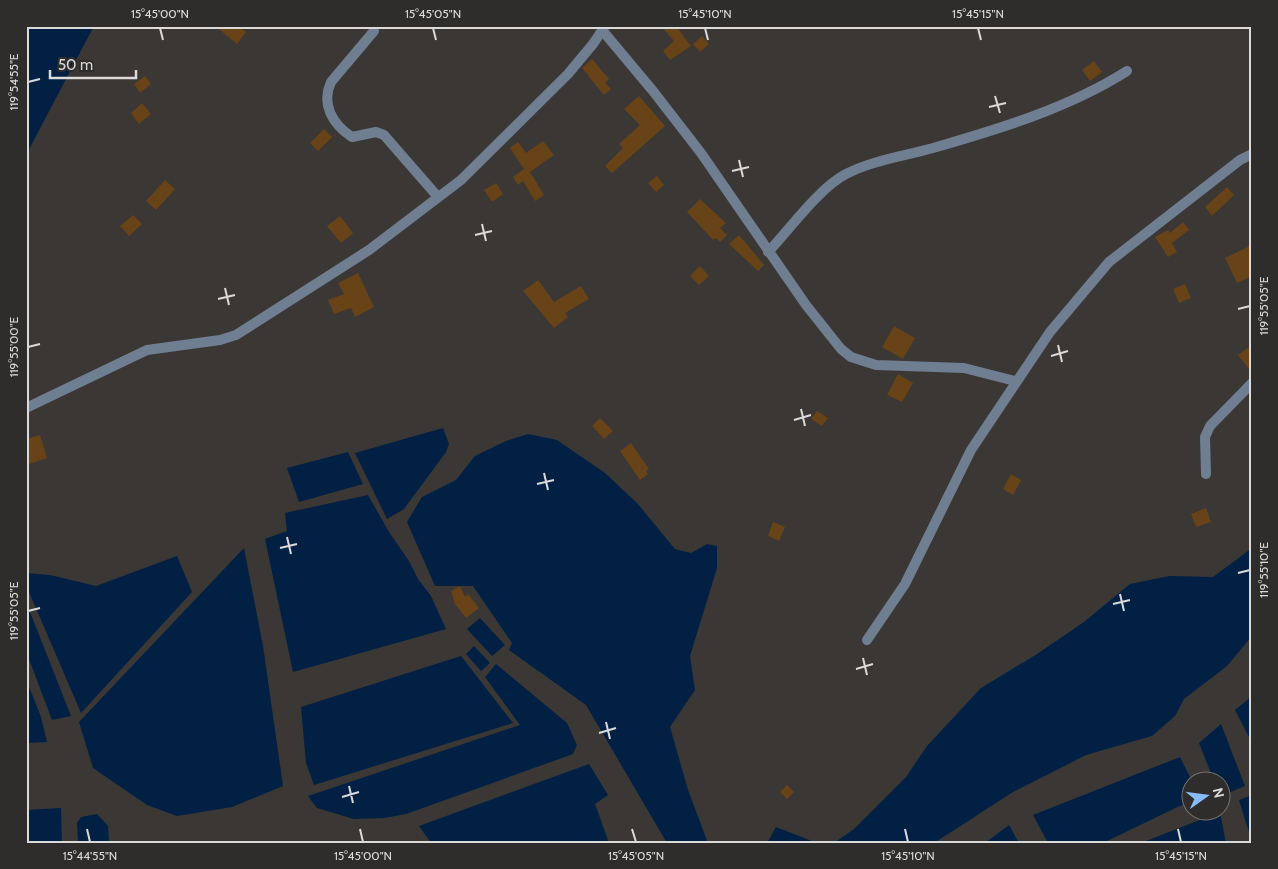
<svg xmlns="http://www.w3.org/2000/svg" width="1278" height="869" viewBox="0 0 1278 869" font-family="Cabin,sans-serif">
	<rect width="100%" height="100%" fill="#3a3735"/>
	<g fill="#012044">
		<path d="M 26,26 L 94,26 L 26,155 Z"/>
		<path d="M 443,428 L 449,444 L 446,452 L 404,509 L 387,519 L 355,453 Z"/>
		<path d="M 528,434 L 557,440 L 605,473 L 637,503 L 675,549 L 691,553 L 707,544 L 717,546 L 717,568 L 690,656 L 695,690 L 670,727 L 688,790 L 708,843 L 667,843 L 586,705 L 509,650 L 512,643 L 473,586 L 435,586 L 407,522 L 422,497 L 456,480 L 475,456 L 506,441 Z"/>
		<path d="M 348,452 L 363,484 L 299,502 L 287,468 Z"/>
		<path d="M 368,495 L 389,532 L 409,561 L 418,579 L 431,596 L 446,629 L 293,672 L 265,539 L 287,531 L 285,513 Z"/>
		<path d="M 244,548 L 263,646 L 283,786 L 232,807 L 177,816 L 147,805 L 93,768 L 79,722 Z"/>
		<path d="M 1252,548 L 1252,636 L 1227,666 L 1184,699 L 1175,716 L 1152,736 L 1086,755 L 1013,792 L 934,843 L 834,843 L 854,829 L 906,777 L 927,746 L 981,688 L 1037,654 L 1084,622 L 1130,584 L 1169,576 L 1213,577 Z"/>
		<path d="M 177,556 L 192,592 L 81,713 L 26,585 L 26,573 L 50,575 L 96,586 Z"/>
		<path d="M 26,603 L 32,617 L 71,716 L 52,720 L 26,651 Z"/>
		<path d="M 480,618 L 505,645 L 492,656 L 467,629 Z"/>
		<path d="M 474,646 L 490,663 L 481,671 L 466,654 Z"/>
		<path d="M 461,656 L 513,723 L 314,785 L 306,763 L 301,707 Z"/>
		<path d="M 496,664 L 567,723 L 577,745 L 573,754 L 406,814 L 384,818 L 354,819 L 317,808 L 308,796 L 520,725 L 485,677 Z"/>
		<path d="M 26,679 L 41,717 L 47,742 L 26,743 Z"/>
		<path d="M 1252,696 L 1252,743 L 1235,710 Z"/>
		<path d="M 1221,724 L 1245,786 L 1221,796 L 1220,782 L 1214,781 L 1199,743 Z"/>
		<path d="M 1180,757 L 1192,781 L 1190,801 L 1103,843 L 1048,843 L 1033,815 Z"/>
		<path d="M 589,764 L 608,795 L 595,804 L 609,843 L 431,843 L 419,826 Z"/>
		<path d="M 1252,795 L 1252,842 L 1239,800 Z"/>
		<path d="M 61,808 L 62,843 L 26,843 L 26,810 Z"/>
		<path d="M 1220,812 L 1226,843 L 1141,843 Z"/>
		<path d="M 97,814 L 108,826 L 109,843 L 78,843 L 77,823 L 81,817 Z"/>
		<path d="M 1009,825 L 1019,843 L 985,843 Z"/>
		<path d="M 776,827 L 817,843 L 767,843 Z"/>
	</g>
	<g fill="#684317">
		<path d="M 215,26 L 238,26 L 246,32 L 237,44 Z"/>
		<path d="M 661,26 L 676,26 L 691,46 L 670,60 L 663,51 L 674,41 Z"/>
		<path d="M 702,36 L 709,44 L 700,52 L 693,44 Z"/>
		<path d="M 592,59 L 609,79 L 605,83 L 611,89 L 604,95 L 582,68 Z"/>
		<path d="M 1094,61 L 1102,72 L 1090,81 L 1082,70 Z"/>
		<path d="M 145,76 L 151,84 L 140,93 L 134,84 Z"/>
		<path d="M 639,96 L 665,126 L 612,173 L 605,166 L 623,148 L 619,144 L 640,125 L 624,109 Z"/>
		<path d="M 142,103 L 151,114 L 139,124 L 131,113 Z"/>
		<path d="M 324,129 L 332,137 L 318,151 L 310,143 Z"/>
		<path d="M 543,141 L 554,155 L 530,172 L 544,195 L 535,201 L 523,181 L 518,185 L 513,177 L 524,169 L 510,148 L 518,142 L 526,153 Z"/>
		<path d="M 657,176 L 664,185 L 656,192 L 648,183 Z"/>
		<path d="M 165,180 L 175,189 L 156,210 L 146,201 Z"/>
		<path d="M 496,183 L 503,194 L 492,202 L 484,190 Z"/>
		<path d="M 1227,187 L 1234,195 L 1212,216 L 1205,207 Z"/>
		<path d="M 700,199 L 726,223 L 720,228 L 727,235 L 720,242 L 716,238 L 713,240 L 687,212 Z"/>
		<path d="M 133,215 L 142,224 L 129,236 L 120,226 Z"/>
		<path d="M 340,216 L 353,233 L 341,243 L 327,226 Z"/>
		<path d="M 1183,222 L 1189,230 L 1172,243 L 1177,252 L 1168,257 L 1155,237 L 1168,230 L 1170,233 Z"/>
		<path d="M 739,235 L 764,265 L 758,271 L 729,244 Z"/>
		<path d="M 1252,245 L 1252,276 L 1237,283 L 1225,258 Z"/>
		<path d="M 700,266 L 709,276 L 699,285 L 690,276 Z"/>
		<path d="M 358,273 L 374,307 L 355,317 L 351,308 L 334,314 L 328,300 L 344,294 L 338,283 Z"/>
		<path d="M 538,280 L 554,302 L 581,286 L 589,299 L 565,313 L 568,317 L 554,328 L 523,291 Z"/>
		<path d="M 1185,284 L 1191,298 L 1179,303 L 1173,289 Z"/>
		<path d="M 894,326 L 915,338 L 903,359 L 882,347 Z"/>
		<path d="M 1252,345 L 1252,373 L 1238,355 Z"/>
		<path d="M 898,374 L 913,383 L 902,402 L 887,395 Z"/>
		<path d="M 817,411 L 828,418 L 822,426 L 811,419 Z"/>
		<path d="M 600,418 L 613,431 L 604,439 L 592,426 Z"/>
		<path d="M 40,435 L 47,458 L 26,465 L 26,439 Z"/>
		<path d="M 631,443 L 649,469 L 646,471 L 648,474 L 640,480 L 620,451 Z"/>
		<path d="M 1011,474 L 1021,480 L 1013,495 L 1003,489 Z"/>
		<path d="M 1206,508 L 1211,522 L 1196,527 L 1191,514 Z"/>
		<path d="M 773,522 L 785,527 L 779,541 L 768,536 Z"/>
		<path d="M 460,586 L 465,597 L 468,594 L 479,608 L 466,618 L 455,604 L 451,591 Z"/>
		<path d="M 787,785 L 794,792 L 787,799 L 780,792 Z"/>
	</g>
	<g fill="none" stroke-linecap="round" stroke-linejoin="round">
		<g stroke="#6f7e91" stroke-width="10">
			<path d="M 602,30 L 653,91 L 701,153 L 806,305 L 841,349 L 851,357 L 876,365 L 964,368 L 1015,381"/>
			<path d="M 374,31 L 331,82 C 321,104 332,124 352,137 L 376,132 L 384,135 L 438,197"/>
			<path d="M 768,252 C 789,230 820,187 846,174 C 873,160 905,156 933,148 C 999,129 1069,108 1127,71"/>
			<path d="M 26,408 L 147,350 L 220,340 L 236,335 L 369,250 L 461,180 L 568,74 L 593,44 L 605,26"/>
			<path d="M 1206,474 L 1205,437 L 1210,426 L 1252,383"/>
			<path d="M 867,640 L 905,584 L 971,450 L 1050,332 L 1109,262 L 1240,160 L 1252,154"/>
		</g>
	</g>
	<path fill="none" stroke="#dbdad8" stroke-width="2" d="M 160,28 L 163,40M 433,28 L 436,40M 705,28 L 708,40M 978,28 L 981,40M 28,82 L 40,79M 995,96 L 1000,113M 989,107 L 1006,103M 739,160 L 743,177M 732,171 L 749,167M 482,224 L 486,241M 475,235 L 492,231M 225,288 L 229,305M 218,299 L 235,295M 1238,309 L 1250,306M 1058,345 L 1062,362M 28,347 L 40,344M 1051,356 L 1068,351M 801,409 L 805,426M 794,420 L 811,415M 544,473 L 548,490M 537,484 L 554,480M 287,537 L 291,554M 280,548 L 297,544M 1238,573 L 1250,570M 1120,594 L 1124,611M 1113,604 L 1130,600M 28,611 L 40,608M 863,658 L 867,675M 856,669 L 873,664M 606,722 L 610,739M 599,733 L 616,728M 349,786 L 353,803M 342,797 L 359,792M 87,829 L 90,842M 360,829 L 363,842M 632,829 L 636,842M 905,829 L 908,842M 1178,829 L 1181,842"/>
	<rect width="1278" height="869" fill="none" stroke="#2f2d2b" stroke-width="55"/>
	<g transform="translate(1206 796) rotate(76)"><circle r="24" fill="#2f2d2b" stroke="#747270"/>
	<path d="M0-4L9 19L0 12L-9 19Z" fill="#87bbfc"/>
	<text y="-8" font-size="14" font-weight="bold" text-anchor="middle" fill="#dbdad8">N</text>
	</g>
	<path d="M50 70v8h86v-8" fill="none" stroke="#dbdad8" stroke-width="2.5"/>
	<text x="58" y="70" font-size="15" fill="#dbdad8" stroke="#2f2d2b" stroke-width="4" paint-order="stroke">50 m</text>
	<rect x="28" y="28" width="1222" height="814" fill="none" stroke="#dbdad8" stroke-width="2"/>
	<g font-size="12" text-anchor="middle" fill="#dbdad8">
		<text x="160" y="18">15°45'00"N</text>
		<text x="433" y="18">15°45'05"N</text>
		<text x="705" y="18">15°45'10"N</text>
		<text x="978" y="18">15°45'15"N</text>
		<text transform="translate(14 82) rotate(-90)" y="4">119°54'55"E</text>
		<text transform="translate(1264 306) rotate(-90)" y="4">119°55'05"E</text>
		<text transform="translate(14 347) rotate(-90)" y="4">119°55'00"E</text>
		<text transform="translate(1264 570) rotate(-90)" y="4">119°55'10"E</text>
		<text transform="translate(14 611) rotate(-90)" y="4">119°55'05"E</text>
		<text x="90" y="860">15°44'55"N</text>
		<text x="363" y="860">15°45'00"N</text>
		<text x="636" y="860">15°45'05"N</text>
		<text x="908" y="860">15°45'10"N</text>
		<text x="1181" y="860">15°45'15"N</text>
	</g>
</svg>
